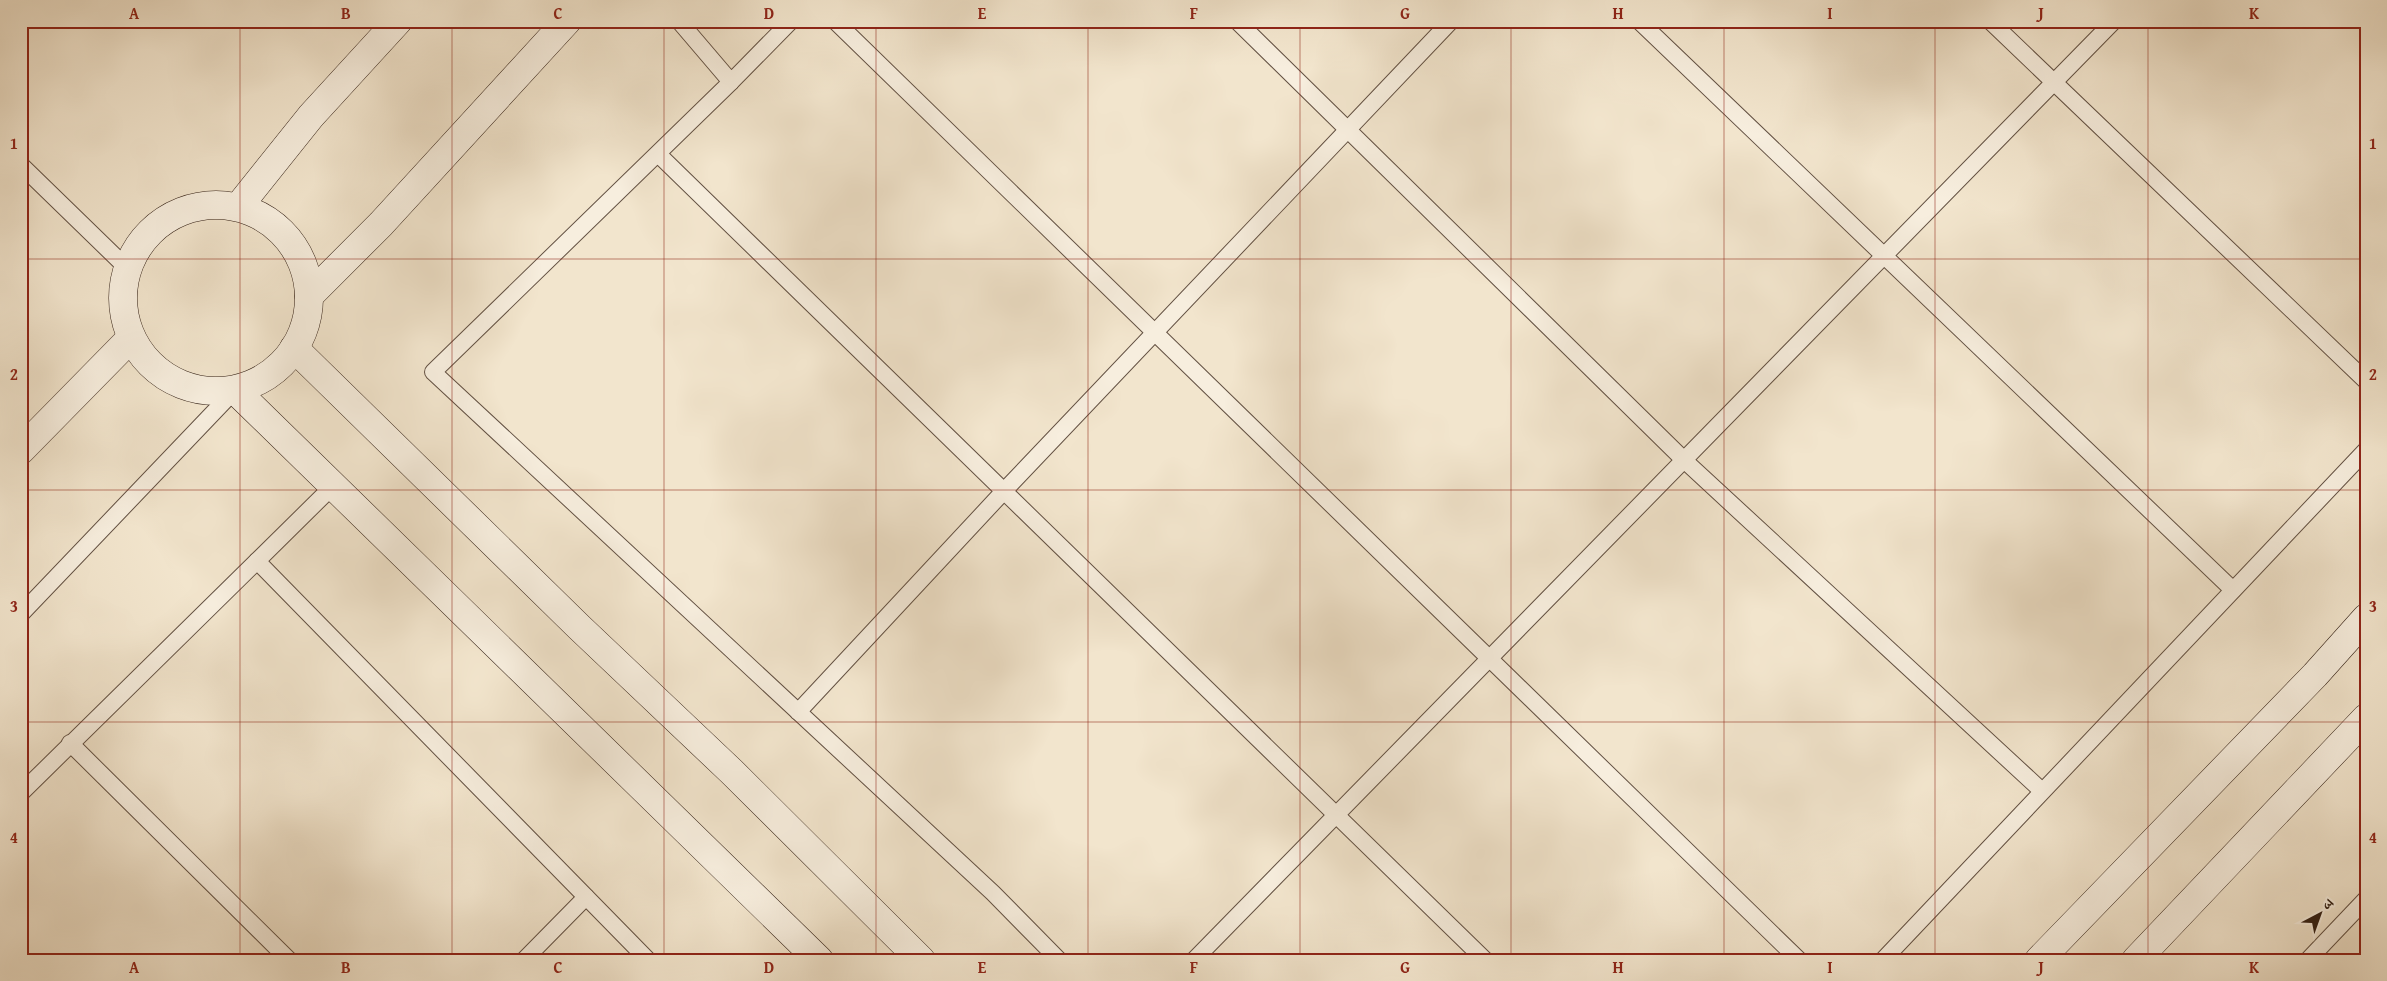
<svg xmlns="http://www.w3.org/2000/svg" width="2387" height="981" viewBox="0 0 2387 981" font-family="'Gentium Book Plus','Noto Serif Devanagari',serif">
	<rect width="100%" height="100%" fill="#f2e5cd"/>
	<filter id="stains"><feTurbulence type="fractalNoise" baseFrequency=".004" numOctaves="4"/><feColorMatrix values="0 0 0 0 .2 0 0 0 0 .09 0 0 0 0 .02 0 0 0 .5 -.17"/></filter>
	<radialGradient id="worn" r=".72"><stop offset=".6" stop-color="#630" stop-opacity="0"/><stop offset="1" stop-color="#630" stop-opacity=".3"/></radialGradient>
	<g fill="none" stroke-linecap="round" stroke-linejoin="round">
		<g stroke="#635143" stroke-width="18">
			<g id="lane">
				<path d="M 679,21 L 731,82 L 791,21"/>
				<path d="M 835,21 L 1799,960"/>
				<path d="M 1237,21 L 1684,460 L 2042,791"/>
				<path d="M 1639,21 L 2233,590"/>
				<path d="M 1990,21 L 2366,381"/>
				<path d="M 731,82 L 433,372 L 993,893 L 1059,960"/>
				<path d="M 658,154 L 1485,960"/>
				<path d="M 21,165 L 128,269"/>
				<path d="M 257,561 L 333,486"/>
				<path d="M 21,614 L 235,390"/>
				<path d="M 798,712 L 1004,491 L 1451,21"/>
				<path d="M 70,743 L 289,960"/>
				<path d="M 21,793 L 257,561 L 648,960"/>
				<path d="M 524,960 L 586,897"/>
				<path d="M 1194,960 L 2114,21"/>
				<path d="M 1883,960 L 2366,450"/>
				<path d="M 2308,960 L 2366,899"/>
			</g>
		</g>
		<g stroke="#635143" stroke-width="29">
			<path id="street" d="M 21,450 L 131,338"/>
		</g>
		<g stroke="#332015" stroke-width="29">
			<g id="secondary">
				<circle cx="216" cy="298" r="93"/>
				<path d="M 239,206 L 311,116 L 398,21"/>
				<path d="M 309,296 L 381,224 L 567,21"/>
				<path d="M 294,348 L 579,627 L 732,772 L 921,960"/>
				<path d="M 235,390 L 819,960"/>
				<path d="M 2039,960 L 2315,675 L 2366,618"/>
				<path d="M 2136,960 L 2366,718"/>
			</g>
		</g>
		<use href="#lane" stroke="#f7eede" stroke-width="16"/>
		<use href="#street" stroke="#f7eede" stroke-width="28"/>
		<use href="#secondary" stroke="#f7eede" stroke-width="28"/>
	</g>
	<path fill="none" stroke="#8f2418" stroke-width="1" stroke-opacity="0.55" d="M 240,21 L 240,960M 452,21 L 452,960M 664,21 L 664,960M 876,21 L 876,960M 1088,21 L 1088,960M 1300,21 L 1300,960M 1511,21 L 1511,960M 1724,21 L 1724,960M 1935,21 L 1935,960M 2148,21 L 2148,960M 21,259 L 2366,259M 21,490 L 2366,490M 21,722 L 2366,722"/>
	<rect width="2387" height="981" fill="none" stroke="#f2e5cd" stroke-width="55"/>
	<g transform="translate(2320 914) rotate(41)" stroke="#f7eede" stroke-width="4" paint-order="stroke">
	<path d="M0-4L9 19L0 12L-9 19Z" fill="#332015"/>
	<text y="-8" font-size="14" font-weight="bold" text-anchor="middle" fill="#332015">उ</text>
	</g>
	<rect x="28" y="28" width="2332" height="926" fill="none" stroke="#8f2418" stroke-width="2"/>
	<g font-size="16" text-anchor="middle" font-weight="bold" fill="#8f2418">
		<text x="134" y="19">A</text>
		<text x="346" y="19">B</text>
		<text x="558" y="19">C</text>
		<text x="769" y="19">D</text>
		<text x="982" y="19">E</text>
		<text x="1194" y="19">F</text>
		<text x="1405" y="19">G</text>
		<text x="1618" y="19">H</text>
		<text x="1830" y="19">I</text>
		<text x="2041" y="19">J</text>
		<text x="2254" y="19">K</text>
		<text x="14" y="149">1</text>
		<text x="2373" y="149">1</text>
		<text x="14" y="380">2</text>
		<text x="2373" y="380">2</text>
		<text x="14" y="612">3</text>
		<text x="2373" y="612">3</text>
		<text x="14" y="843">4</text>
		<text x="2373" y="843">4</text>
		<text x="134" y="973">A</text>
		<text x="346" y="973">B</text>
		<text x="558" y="973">C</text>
		<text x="769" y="973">D</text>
		<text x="982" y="973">E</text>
		<text x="1194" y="973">F</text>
		<text x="1405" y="973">G</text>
		<text x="1618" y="973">H</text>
		<text x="1830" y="973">I</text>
		<text x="2041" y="973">J</text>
		<text x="2254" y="973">K</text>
	</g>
	<rect width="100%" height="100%" filter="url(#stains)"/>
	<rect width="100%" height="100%" fill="url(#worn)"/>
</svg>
